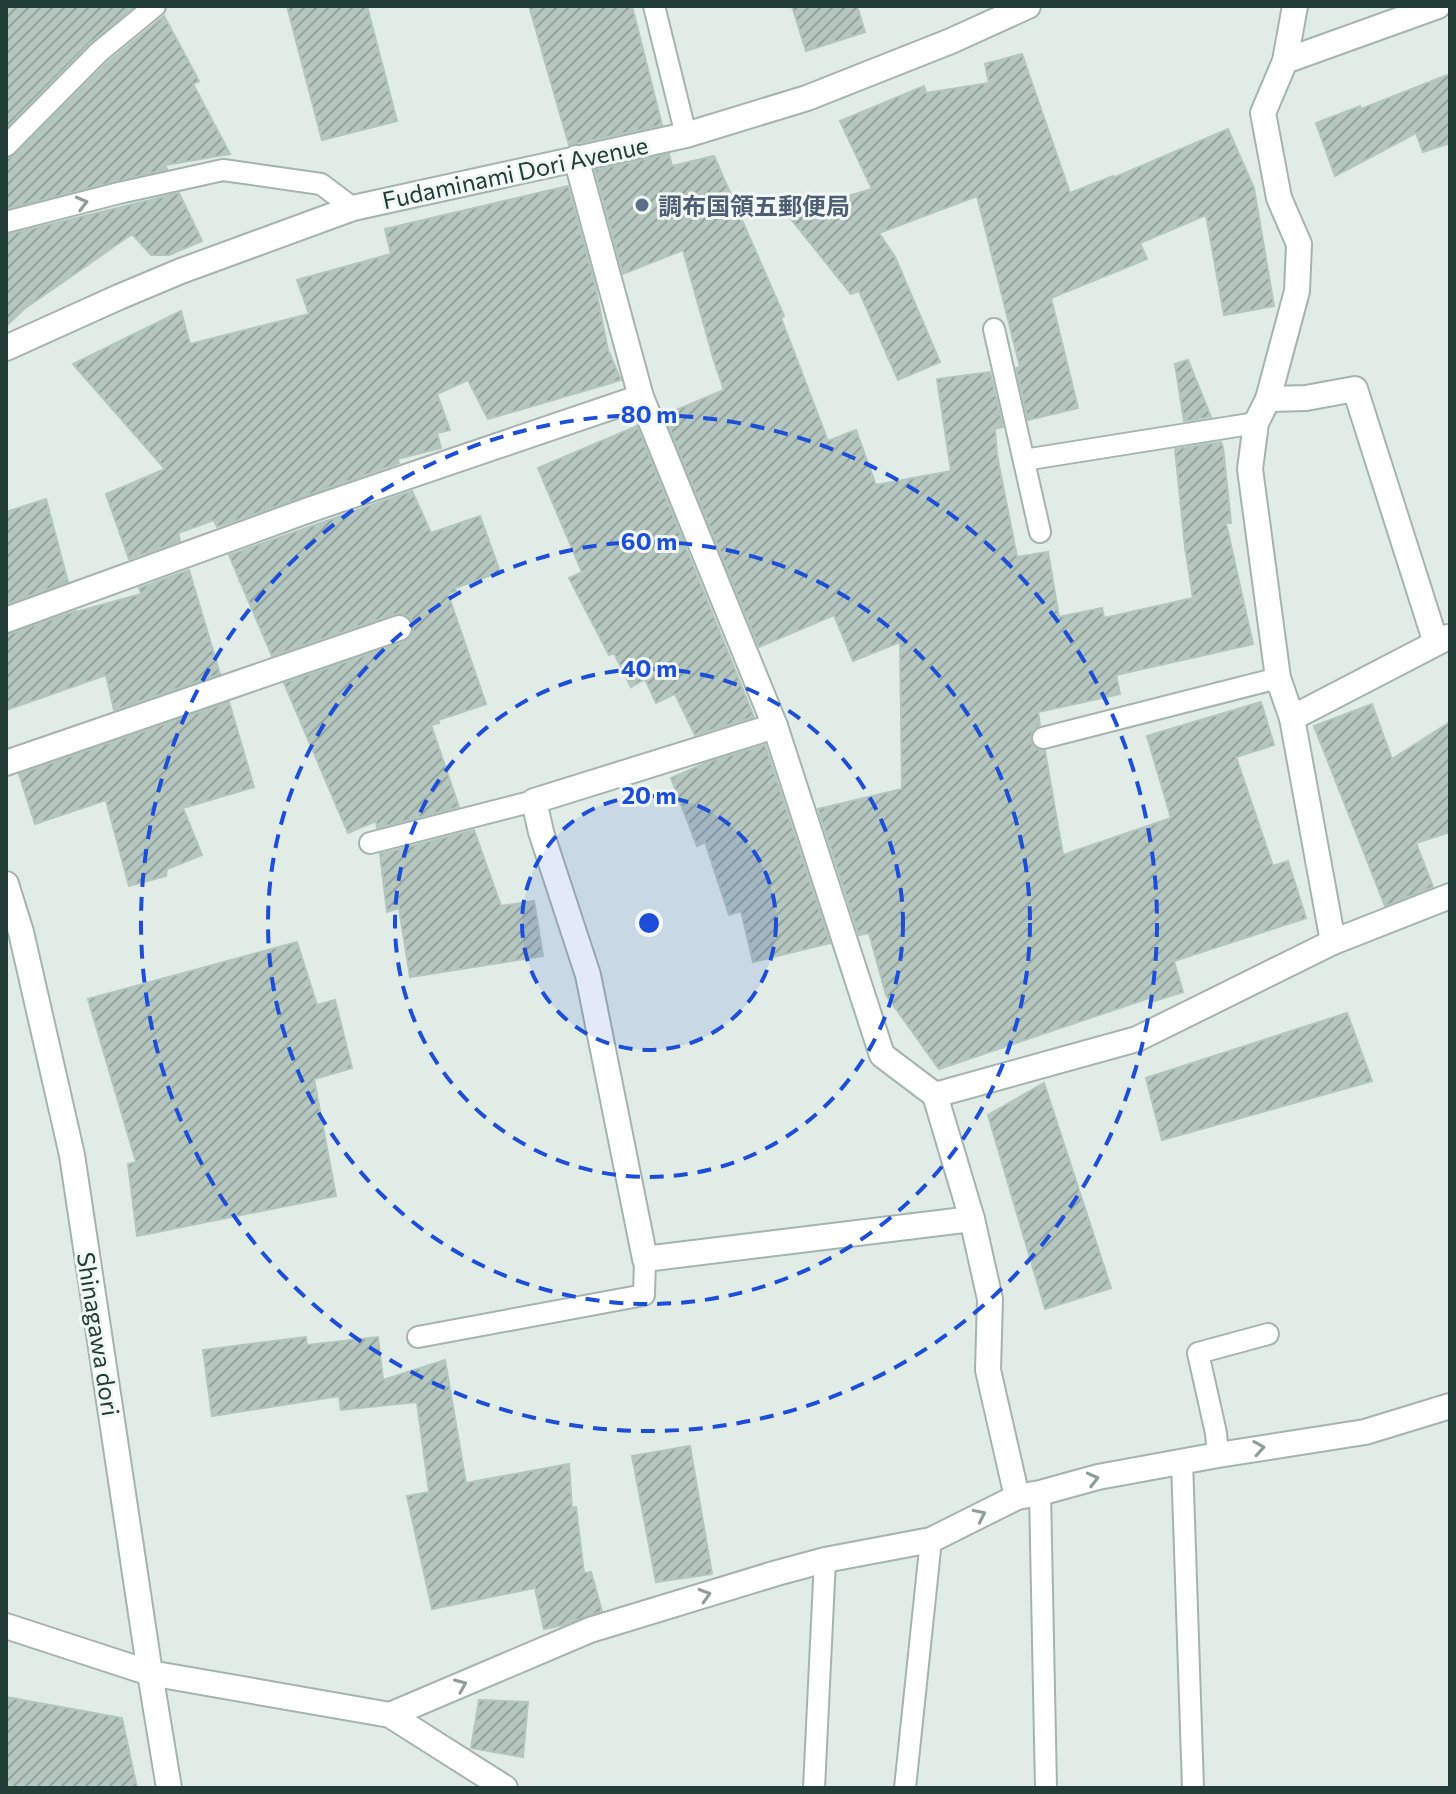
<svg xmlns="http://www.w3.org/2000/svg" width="1456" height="1794" viewBox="0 0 1456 1794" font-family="Commissioner,'Noto Sans JP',sans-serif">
	<defs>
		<pattern id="building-hatch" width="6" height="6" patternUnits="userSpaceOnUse" patternTransform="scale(2)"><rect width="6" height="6" fill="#b6c7c0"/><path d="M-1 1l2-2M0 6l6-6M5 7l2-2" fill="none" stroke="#94a39d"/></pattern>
	</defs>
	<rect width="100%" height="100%" fill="#e1ece7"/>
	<g fill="url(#building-hatch)" stroke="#b3c6be" stroke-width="2">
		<path d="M 6,6 L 135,6 L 90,43 L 6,128 Z"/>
		<path d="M 287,6 L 367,6 L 397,121 L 322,140 Z"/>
		<path d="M 529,6 L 632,6 L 662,125 L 569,145 Z"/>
		<path d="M 792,6 L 857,6 L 865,32 L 806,51 Z"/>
		<path d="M 164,16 L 199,81 L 193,84 L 230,154 L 165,165 L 167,169 L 6,209 L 6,159 L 15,155 L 108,62 Z"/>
		<path d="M 1022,54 L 1070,193 L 1113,176 L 1113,178 L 1228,129 L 1254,188 L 1274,306 L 1224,315 L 1206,215 L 1140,243 L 1147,259 L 1051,298 L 1078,408 L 1028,420 L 1016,368 L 1020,367 L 977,196 L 879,233 L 895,257 L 940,362 L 898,380 L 859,291 L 851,294 L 787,214 L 872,189 L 840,121 L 924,86 L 926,93 L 989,83 L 985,64 Z"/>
		<path d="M 1450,74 L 1450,143 L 1423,152 L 1416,133 L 1335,176 L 1316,123 L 1360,106 L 1361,109 Z"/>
		<path d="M 669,154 L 672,166 L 714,156 L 784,316 L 781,318 L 828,441 L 856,430 L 876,485 L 951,471 L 937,379 L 990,372 L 1003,427 L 995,429 L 997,455 L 1017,557 L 1048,552 L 1059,617 L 1102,608 L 1104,618 L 1193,598 L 1185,547 L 1175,449 L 1221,442 L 1223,447 L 1231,523 L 1226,523 L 1253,644 L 1116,675 L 1120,694 L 1038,712 L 1040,725 L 1033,729 L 1030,740 L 1034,748 L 1045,751 L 1063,855 L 1171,818 L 1147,736 L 1261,702 L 1274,745 L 1236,757 L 1273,866 L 1288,861 L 1306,918 L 1174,961 L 1183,992 L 1154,1001 L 1152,997 L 939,1069 L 886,995 L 869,933 L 859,935 L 818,809 L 902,789 L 900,642 L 853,661 L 834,615 L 759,647 L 664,415 L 724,390 L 714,361 L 683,250 L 623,274 L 595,170 Z"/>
		<path d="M 568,186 L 595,285 L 608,350 L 621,380 L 488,419 L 468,380 L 437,394 L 450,430 L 437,433 L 441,448 L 397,459 L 399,463 L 217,527 L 214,520 L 178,533 L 180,541 L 129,559 L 106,494 L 165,469 L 73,364 L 181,311 L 190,344 L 309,314 L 297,280 L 391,254 L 385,229 Z"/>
		<path d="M 179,193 L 202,241 L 169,255 L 151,255 L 132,234 L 24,309 L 6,326 L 6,235 Z"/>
		<path d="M 1188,360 L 1211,417 L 1184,421 L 1175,364 Z"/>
		<path d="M 637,426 L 754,717 L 695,735 L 675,694 L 656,703 L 645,679 L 631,687 L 614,653 L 609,655 L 569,578 L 582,572 L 538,468 Z"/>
		<path d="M 412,491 L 431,533 L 480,516 L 500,572 L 455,588 L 456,591 L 448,594 L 486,704 L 438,720 L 439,723 L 431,725 L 459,807 L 377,828 L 376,821 L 348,833 L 284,683 L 404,642 L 410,638 L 413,632 L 413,622 L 408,616 L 403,614 L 394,614 L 272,656 L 229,555 Z"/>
		<path d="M 46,499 L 68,582 L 6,604 L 6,512 Z"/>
		<path d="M 189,570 L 220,674 L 114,710 L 106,675 L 6,710 L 6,635 L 76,611 L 76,612 L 141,594 L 139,588 Z"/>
		<path d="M 229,702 L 254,787 L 183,808 L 202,855 L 167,869 L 166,876 L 129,886 L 106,800 L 35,824 L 19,774 Z"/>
		<path d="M 1372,704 L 1392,759 L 1450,722 L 1450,832 L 1416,843 L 1433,887 L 1385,906 L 1314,726 Z"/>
		<path d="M 765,745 L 830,943 L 753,962 L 741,911 L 729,915 L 705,842 L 697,846 L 671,778 L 708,762 Z"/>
		<path d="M 474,830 L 501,906 L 534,901 L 543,956 L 410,977 L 399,908 L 387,912 L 380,854 Z"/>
		<path d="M 297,942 L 317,1005 L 335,1000 L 352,1068 L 314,1079 L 336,1196 L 137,1236 L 128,1164 L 136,1162 L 88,999 Z"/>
		<path d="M 1347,1013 L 1372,1081 L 1162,1140 L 1146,1078 Z"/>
		<path d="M 1044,1083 L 1111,1288 L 1045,1309 L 988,1115 Z"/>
		<path d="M 306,1337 L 307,1345 L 378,1337 L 383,1380 L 445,1360 L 466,1483 L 569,1464 L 572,1508 L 576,1507 L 584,1573 L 591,1572 L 602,1611 L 563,1625 L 544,1629 L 535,1588 L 432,1609 L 407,1496 L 429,1492 L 417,1402 L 341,1410 L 339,1396 L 212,1416 L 203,1350 Z"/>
		<path d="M 690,1446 L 712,1574 L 656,1582 L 632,1456 Z"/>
		<path d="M 6,1697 L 122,1718 L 137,1788 L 6,1788 Z"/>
		<path d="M 479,1700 L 528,1702 L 523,1757 L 471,1748 Z"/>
	</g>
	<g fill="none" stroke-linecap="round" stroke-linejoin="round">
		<g stroke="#a4b4ae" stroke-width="24">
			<g id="service">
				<path d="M 654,6 L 686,135"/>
				<path d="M 6,146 L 99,52 L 155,6"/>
				<path d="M 6,222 L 119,193 L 223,170 L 321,184 L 353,208"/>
				<path d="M 994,329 L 1040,532"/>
				<path d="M 1024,460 L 1256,423"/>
				<path d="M 1043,738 L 1278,678"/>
				<path d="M 370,843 L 534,801"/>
				<path d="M 418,1337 L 644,1295 L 645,1259"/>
				<path d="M 1218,1455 L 1216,1433 L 1198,1353 L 1268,1334"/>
				<path d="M 1182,1461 L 1193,1788"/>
				<path d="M 1040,1493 L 1046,1788"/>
				<path d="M 814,1788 L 825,1560"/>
				<path d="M 905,1788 L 931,1540"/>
			</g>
		</g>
		<g stroke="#a4b4ae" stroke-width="28">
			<g id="minor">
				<path d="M 1295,6 L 1285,61 L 1263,113 L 1279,198 L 1299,244 L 1297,291 L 1268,399 L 1256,423 L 1250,469 L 1278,678 L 1292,718 L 1333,942"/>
				<path d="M 1285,61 L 1438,6"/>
				<path d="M 576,158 L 641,397 L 775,726 L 882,1055 L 935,1095 L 1137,1039 L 1333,942 L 1450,896"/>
				<path d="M 1268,399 L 1306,398 L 1355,389 L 1436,643"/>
				<path d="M 6,620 L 306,511 L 641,397"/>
				<path d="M 1292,718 L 1448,637"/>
				<path d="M 775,726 L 534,801 L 541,832 L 588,975 L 645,1259 L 972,1219"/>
				<path d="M 6,763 L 399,628"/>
				<path d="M 935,1095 L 972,1219 L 990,1299 L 988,1370 L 1017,1497"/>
				<path d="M 6,1626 L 150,1673 L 390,1715 L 505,1788"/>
				<path d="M 390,1715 L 590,1630 L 777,1573 L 825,1560 L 931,1540 L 1017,1497 L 1040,1493 L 1098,1477 L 1218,1455 L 1365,1432 L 1450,1406"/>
			</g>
		</g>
		<g stroke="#a4b4ae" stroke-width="28">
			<g id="tertiary">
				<path d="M 6,348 L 119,297 L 181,271 L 353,208 L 686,135 L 807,98 L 951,41 L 1028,6"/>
				<path d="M 6,884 L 21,932 L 72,1155 L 150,1673 L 169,1788"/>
			</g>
		</g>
		<use href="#service" stroke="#fff" stroke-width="20"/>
		<use href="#minor" stroke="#fff" stroke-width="24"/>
		<use href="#tertiary" stroke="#fff" stroke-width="24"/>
	</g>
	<defs><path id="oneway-chevron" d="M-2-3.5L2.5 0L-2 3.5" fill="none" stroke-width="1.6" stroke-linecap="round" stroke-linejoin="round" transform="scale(2)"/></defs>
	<g stroke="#909e9a">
		<use href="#oneway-chevron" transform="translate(82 203) rotate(-14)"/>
		<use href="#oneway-chevron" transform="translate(1259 1448) rotate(-9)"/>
		<use href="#oneway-chevron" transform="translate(1093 1479) rotate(-14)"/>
		<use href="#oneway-chevron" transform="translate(980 1515) rotate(-26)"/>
		<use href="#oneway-chevron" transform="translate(705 1595) rotate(-17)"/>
		<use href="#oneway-chevron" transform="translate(461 1685) rotate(-23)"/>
	</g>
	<circle cx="649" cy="923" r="127" fill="#1d4ed8" fill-opacity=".12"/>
	<g fill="none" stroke="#1d4ed8" stroke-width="4" stroke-dasharray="14 10">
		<circle cx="649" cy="923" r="127"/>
		<circle cx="649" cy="923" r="254"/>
		<circle cx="649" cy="923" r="381"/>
		<circle cx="649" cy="923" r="508"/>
	</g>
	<circle fill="#5c6f8a" stroke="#f2f8f5" stroke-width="3" cx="642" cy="205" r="8"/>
	<g text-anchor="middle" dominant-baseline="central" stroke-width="6" stroke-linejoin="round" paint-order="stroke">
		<g font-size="24" fill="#213d35" stroke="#f2f8f5">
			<text transform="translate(515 172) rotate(-12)">Fudaminami Dori Avenue</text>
			<text transform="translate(99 1334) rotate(81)">Shinagawa dori</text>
		</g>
		<g font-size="24" font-weight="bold" fill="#4e5e75" stroke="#f2f8f5" text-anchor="start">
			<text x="658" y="205">調布国領五郵便局</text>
		</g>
	</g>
	<circle cx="649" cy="923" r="12" fill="#1d4ed8" stroke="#f2f8f5" stroke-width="4"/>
	<g font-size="24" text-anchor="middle" font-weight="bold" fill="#1d4ed8" stroke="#f2f8f5" stroke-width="6" stroke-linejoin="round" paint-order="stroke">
		<text x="649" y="423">80 m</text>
		<text x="649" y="550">60 m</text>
		<text x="649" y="677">40 m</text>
		<text x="649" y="804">20 m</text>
	</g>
	<rect width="1456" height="1794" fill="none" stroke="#213d35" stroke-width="16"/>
</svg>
